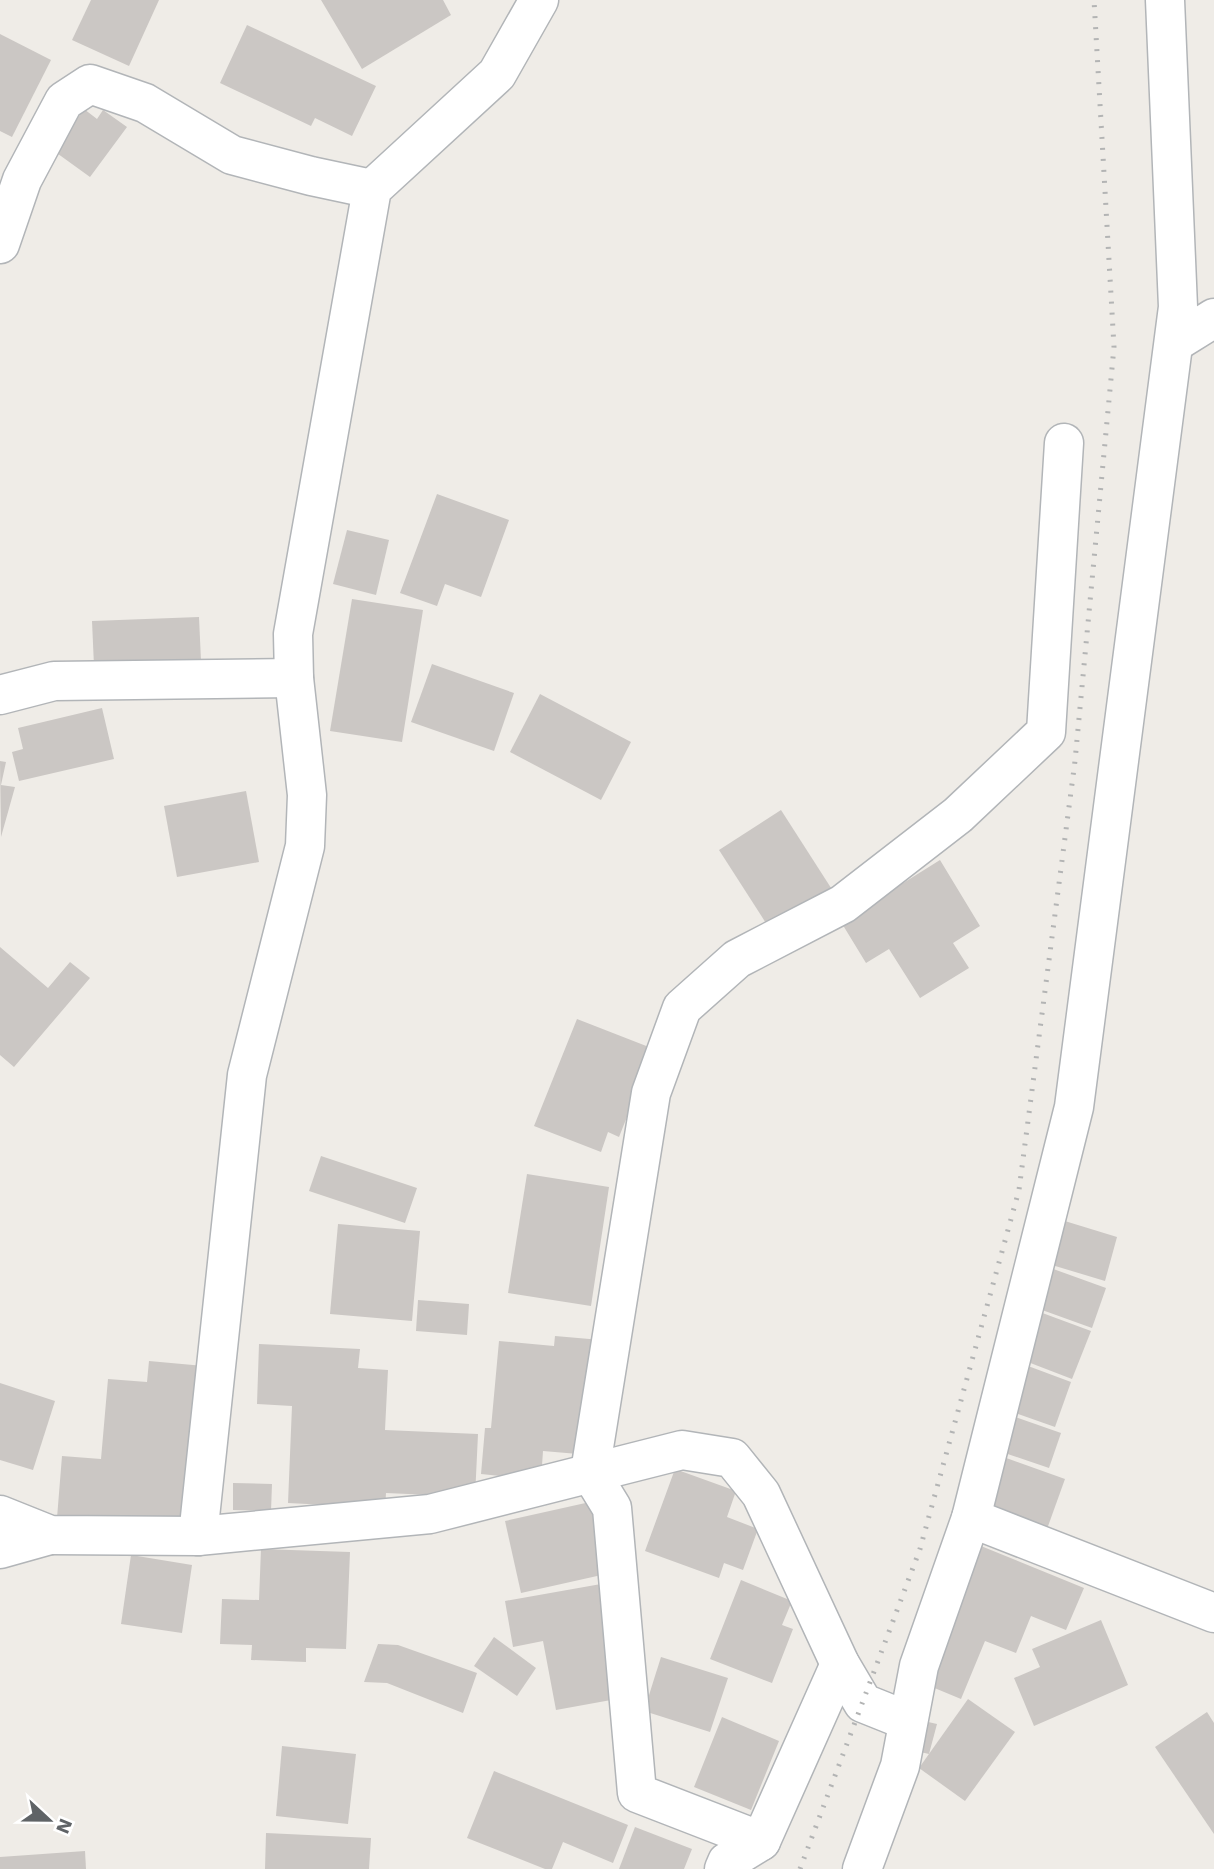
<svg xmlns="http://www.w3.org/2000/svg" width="1214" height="1869" viewBox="0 0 1214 1869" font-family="'Work Sans',sans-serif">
	<rect width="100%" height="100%" fill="#efece7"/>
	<g fill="#cbc7c4">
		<path d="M 91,0 L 159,0 L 129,66 L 72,40 Z"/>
		<path d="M 321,0 L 443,0 L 451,15 L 362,69 Z"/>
		<path d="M 247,25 L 376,86 L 352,136 L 315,118 L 311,126 L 220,83 Z"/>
		<path d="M 0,34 L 51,60 L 12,137 L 0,131 Z"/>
		<path d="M 84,109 L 97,119 L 103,110 L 127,127 L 90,177 L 54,151 Z"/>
		<path d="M 437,494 L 509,520 L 481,597 L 445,584 L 437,606 L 400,593 Z"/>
		<path d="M 347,530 L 389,540 L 376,595 L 333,584 Z"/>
		<path d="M 352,599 L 423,610 L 402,742 L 330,731 Z"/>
		<path d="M 199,617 L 201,661 L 94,666 L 92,621 Z"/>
		<path d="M 432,664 L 514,693 L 494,751 L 411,722 Z"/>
		<path d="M 540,694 L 631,742 L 601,800 L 510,752 Z"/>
		<path d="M 102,708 L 114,759 L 19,781 L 12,752 L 23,749 L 18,728 Z"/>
		<path d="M 0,761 L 6,762 L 1,785 L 15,787 L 1,837 Z"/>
		<path d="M 246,791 L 259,862 L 177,877 L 164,806 Z"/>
		<path d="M 781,810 L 833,891 L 771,931 L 719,850 Z"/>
		<path d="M 940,860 L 980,926 L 953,943 L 969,968 L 920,998 L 889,949 L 866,963 L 841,922 Z"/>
		<path d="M 0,947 L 48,988 L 70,962 L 90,978 L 14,1067 L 0,1055 Z"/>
		<path d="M 577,1019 L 654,1049 L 619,1137 L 608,1132 L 601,1152 L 534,1126 Z"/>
		<path d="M 321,1156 L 417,1188 L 405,1223 L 309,1191 Z"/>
		<path d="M 527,1174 L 609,1187 L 591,1306 L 508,1293 Z"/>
		<path d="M 1055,1218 L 1117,1237 L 1105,1281 L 1042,1262 Z"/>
		<path d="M 338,1224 L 420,1231 L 412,1321 L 330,1314 Z"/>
		<path d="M 1045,1266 L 1106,1288 L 1092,1328 L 1031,1306 Z"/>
		<path d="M 418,1300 L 469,1304 L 467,1335 L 416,1331 Z"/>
		<path d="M 1037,1311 L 1091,1331 L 1072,1379 L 1020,1359 Z"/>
		<path d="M 555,1336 L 601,1340 L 590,1455 L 543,1451 L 541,1480 L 481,1474 L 485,1428 L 491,1428 L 499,1341 L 554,1346 Z"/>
		<path d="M 259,1344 L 360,1349 L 358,1368 L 388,1370 L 385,1430 L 478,1434 L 475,1497 L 386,1493 L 385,1508 L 288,1503 L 292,1406 L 257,1404 Z"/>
		<path d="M 149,1361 L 204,1366 L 191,1528 L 57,1518 L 62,1456 L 101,1459 L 108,1379 L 147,1382 Z"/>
		<path d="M 1020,1363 L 1071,1382 L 1055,1427 L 1004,1409 Z"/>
		<path d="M 0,1383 L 55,1401 L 33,1470 L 0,1460 Z"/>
		<path d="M 1004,1413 L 1061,1433 L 1049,1468 L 993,1449 Z"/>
		<path d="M 998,1455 L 1065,1479 L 1047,1529 L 980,1505 Z"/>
		<path d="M 675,1469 L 736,1491 L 727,1517 L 758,1529 L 743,1570 L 724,1563 L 719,1578 L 645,1551 Z"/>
		<path d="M 233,1483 L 272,1484 L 271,1511 L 233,1510 Z"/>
		<path d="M 590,1502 L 606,1574 L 521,1593 L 505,1521 Z"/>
		<path d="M 976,1544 L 1084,1588 L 1066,1630 L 1031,1616 L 1016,1653 L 985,1641 L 961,1699 L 920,1682 Z"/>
		<path d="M 261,1549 L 350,1552 L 346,1649 L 306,1648 L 306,1662 L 251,1660 L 252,1645 L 220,1644 L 222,1599 L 259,1600 Z"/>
		<path d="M 131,1555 L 192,1565 L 182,1633 L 121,1624 Z"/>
		<path d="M 741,1580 L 792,1601 L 782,1625 L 793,1629 L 772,1683 L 710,1659 Z"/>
		<path d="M 601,1584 L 622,1698 L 556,1710 L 543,1641 L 513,1647 L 505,1601 Z"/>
		<path d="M 1101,1620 L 1128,1685 L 1034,1726 L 1014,1678 L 1040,1667 L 1032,1649 Z"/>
		<path d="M 494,1637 L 536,1668 L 517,1696 L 474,1666 Z"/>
		<path d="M 378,1644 L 398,1645 L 477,1673 L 463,1713 L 387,1683 L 364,1682 Z"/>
		<path d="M 661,1657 L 728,1678 L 710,1732 L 644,1711 Z"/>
		<path d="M 968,1699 L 1015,1732 L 965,1801 L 919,1768 Z"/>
		<path d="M 1207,1712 L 1214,1723 L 1214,1834 L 1155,1747 Z"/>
		<path d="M 722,1717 L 779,1741 L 751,1810 L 694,1787 Z"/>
		<path d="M 915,1719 L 937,1724 L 929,1754 L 907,1749 Z"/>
		<path d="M 282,1746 L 356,1754 L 348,1824 L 276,1816 Z"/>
		<path d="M 494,1771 L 628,1825 L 613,1863 L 563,1842 L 552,1869 L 545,1869 L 467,1838 Z"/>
		<path d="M 635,1827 L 692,1849 L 684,1869 L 619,1869 Z"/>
		<path d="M 266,1833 L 371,1838 L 369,1869 L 265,1869 Z"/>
		<path d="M 85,1851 L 86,1869 L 0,1869 L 0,1857 Z"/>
	</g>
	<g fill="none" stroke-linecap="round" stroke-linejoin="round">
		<g stroke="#b2b5b8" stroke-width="41">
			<g id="street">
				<path d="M 0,244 L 22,180 L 64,101 L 90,84 L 145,103 L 232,155 L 311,176 L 372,189"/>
				<path d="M 1174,343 L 1214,318"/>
				<path d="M 0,695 L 54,681 L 294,678"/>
				<path d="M 0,1515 L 50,1535 L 198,1536 L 430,1514 L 682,1450 L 732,1458 L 761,1494 L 840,1664 L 863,1703 L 908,1721"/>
				<path d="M 971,1518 L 1214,1613"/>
				<path d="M 198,1536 L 247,1075 L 305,846 L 307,795 L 294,678 L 293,634 L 372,189 L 497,74 L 539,0"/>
				<path d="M 0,1549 L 50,1535"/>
				<path d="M 761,1841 L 637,1793 L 612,1508 L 590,1472 L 651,1093 L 682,1008 L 737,959 L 843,904 L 958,815 L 1046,732 L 1064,443"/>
				<path d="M 724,1869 L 727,1862 L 761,1841 L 840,1664"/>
				<path d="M 862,1869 L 900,1766 L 919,1666 L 971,1518 L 1074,1107 L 1178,307 L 1165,0"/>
			</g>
		</g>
		<use href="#street" stroke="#fff" stroke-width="38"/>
		<path stroke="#b3b4b4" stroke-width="5" stroke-dasharray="2 9" stroke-linecap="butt" d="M 800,1869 L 920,1549 L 1019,1190 L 1075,761 L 1114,347 L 1094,0"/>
	</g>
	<g transform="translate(49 1820) rotate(112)" stroke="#ffffff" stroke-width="5" paint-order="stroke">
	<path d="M0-5L12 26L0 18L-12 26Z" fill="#5f6366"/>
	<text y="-10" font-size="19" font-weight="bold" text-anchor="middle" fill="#5f6366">N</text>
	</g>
</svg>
